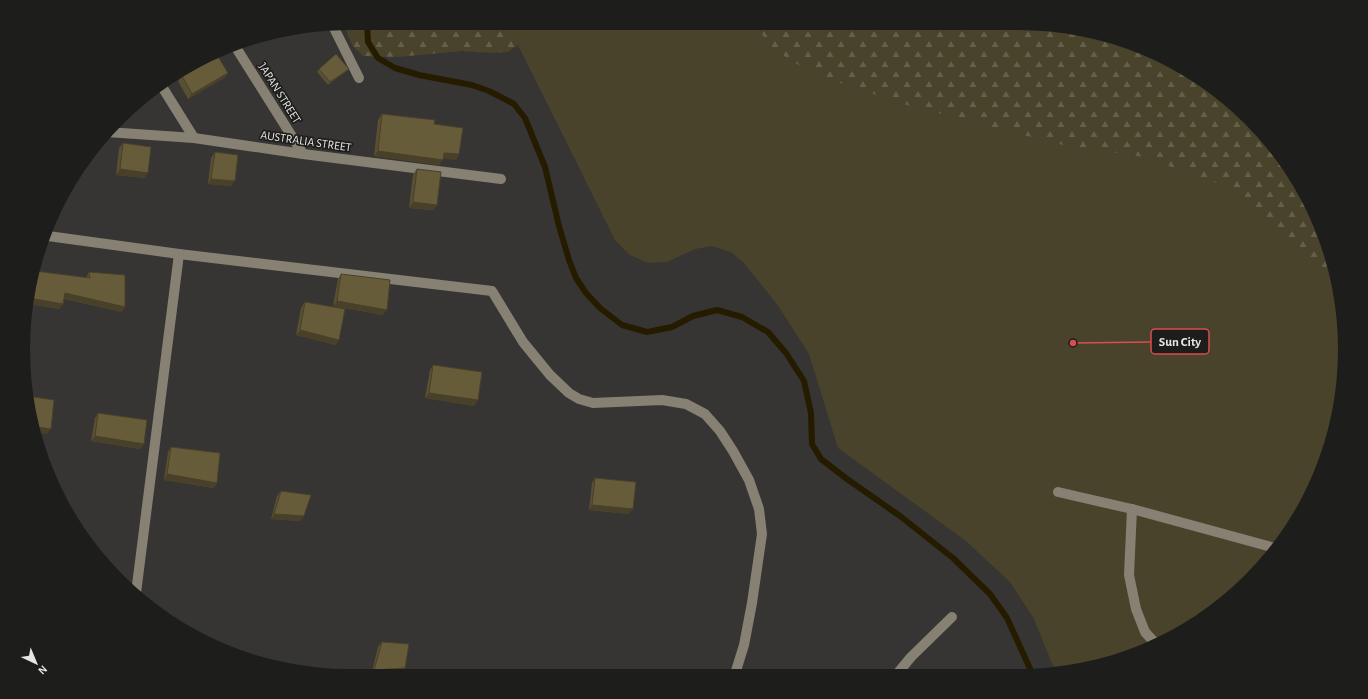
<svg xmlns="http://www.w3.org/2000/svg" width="1368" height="699" viewBox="0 0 1368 699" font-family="'Alegreya Sans',sans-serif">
	<defs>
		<pattern id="forest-firs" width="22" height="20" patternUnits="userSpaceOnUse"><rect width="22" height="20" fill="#4a432b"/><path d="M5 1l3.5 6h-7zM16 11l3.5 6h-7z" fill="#645e4a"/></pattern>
	</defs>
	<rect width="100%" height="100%" fill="#363533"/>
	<path fill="#4a432b" d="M 507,23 L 1040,24 L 1103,34 L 1163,57 L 1217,90 L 1264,134 L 1301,186 L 1328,244 L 1342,307 L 1344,371 L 1334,434 L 1311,494 L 1264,565 L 1217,609 L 1143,651 L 1061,673 L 1056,673 L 1033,617 L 1010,582 L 966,541 L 838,448 L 809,354 L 777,304 L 743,262 L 731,252 L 712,246 L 695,249 L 667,262 L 648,263 L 630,255 L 615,240 Z"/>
	<g fill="url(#forest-firs)">
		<path d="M 350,23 L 507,23 L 518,45 L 508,52 L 491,53 L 462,51 L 397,57 L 363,56 L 352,45 L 344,24 Z"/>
		<path d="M 756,23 L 1040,24 L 1103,34 L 1163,57 L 1217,90 L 1264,134 L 1301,186 L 1328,244 L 1336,280 L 1272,223 L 1222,185 L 1144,157 L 1063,145 L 907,105 L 813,74 L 773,49 L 755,25 Z"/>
	</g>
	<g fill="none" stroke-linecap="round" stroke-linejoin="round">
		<path stroke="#251c00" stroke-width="6" d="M 367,23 L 368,42 L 378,58 L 395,68 L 419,75 L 472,85 L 489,91 L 514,104 L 525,118 L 545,167 L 559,226 L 569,260 L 576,278 L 586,293 L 600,308 L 622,325 L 647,332 L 672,327 L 693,316 L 717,310 L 742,317 L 768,332 L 786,353 L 804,381 L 811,413 L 812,444 L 821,459 L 847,479 L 900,516 L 953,558 L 990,594 L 1007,618 L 1032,673"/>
		<g stroke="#868172" stroke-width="10">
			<path d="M 333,26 L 359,78"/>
			<path d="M 235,46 L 303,154"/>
			<path d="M 161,85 L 194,138"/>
			<path d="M 107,132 L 194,138 L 303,154 L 501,179"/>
			<path d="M 48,236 L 179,254 L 492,291 L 523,342 L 550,375 L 569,393 L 579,399 L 593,403 L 662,400 L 686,404 L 705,414 L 720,431 L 733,451 L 749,480 L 759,509 L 762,534 L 752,603 L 744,645 L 735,674"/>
			<path d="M 1058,492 L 1132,509 L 1275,548"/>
			<path d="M 1132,509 L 1129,575 L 1136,609 L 1145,632 L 1156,644"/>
			<path d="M 136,593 L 179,254"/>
			<path d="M 897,674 L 911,657 L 952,617"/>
		</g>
	</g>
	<g fill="#594f32">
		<path d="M 319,69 L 347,71 L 328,85 L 317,72 Z"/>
		<path d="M 228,73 L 224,78 L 188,99 L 178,81 L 182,76 Z"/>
		<path d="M 382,114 L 434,124 L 459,154 L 456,160 L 443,158 L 439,165 L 374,156 L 378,120 Z"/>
		<path d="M 123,143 L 145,178 L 116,175 L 119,148 Z"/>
		<path d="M 215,152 L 231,186 L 208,184 L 211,158 Z"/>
		<path d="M 417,169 L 437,205 L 433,210 L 409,208 L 413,174 Z"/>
		<path d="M 89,272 L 122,312 L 64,299 L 63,304 L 59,309 L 29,304 L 29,286 L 86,278 Z"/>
		<path d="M 341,274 L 383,315 L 333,306 L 338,279 Z"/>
		<path d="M 305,302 L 336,345 L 296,335 L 301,308 Z"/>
		<path d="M 433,365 L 478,400 L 474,406 L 425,398 L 430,370 Z"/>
		<path d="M 98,413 L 144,444 L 140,449 L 91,441 L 95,418 Z"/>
		<path d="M 171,447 L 217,483 L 213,488 L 164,480 L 168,452 Z"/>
		<path d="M 595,478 L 629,514 L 589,510 L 592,483 Z"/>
		<path d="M 281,491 L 304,516 L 300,521 L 271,519 L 277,496 Z"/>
		<path d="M 382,642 L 405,668 L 401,674 L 371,675 L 378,647 Z"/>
	</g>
	<g fill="#484029">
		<path d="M 349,69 L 347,71 L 328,85 L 330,82 Z"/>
		<path d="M 228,73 L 224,78 L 188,99 L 192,94 Z"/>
		<path d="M 378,151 L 443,160 L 439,165 L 374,156 Z"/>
		<path d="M 444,153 L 459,154 L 456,160 L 440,158 Z"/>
		<path d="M 120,169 L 148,173 L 145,178 L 116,175 Z"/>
		<path d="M 211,179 L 235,181 L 231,186 L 208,184 Z"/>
		<path d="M 413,202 L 437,205 L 433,210 L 409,208 Z"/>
		<path d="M 65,293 L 125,307 L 122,312 L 61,298 Z"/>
		<path d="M 29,298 L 63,304 L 59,309 L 29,304 Z"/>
		<path d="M 337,301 L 387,310 L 383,315 L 333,306 Z"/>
		<path d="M 300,330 L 339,340 L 336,345 L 296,335 Z"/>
		<path d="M 429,393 L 478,400 L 474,406 L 425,398 Z"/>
		<path d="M 36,427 L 51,429 L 47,434 L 38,433 Z"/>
		<path d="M 95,436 L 144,444 L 140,449 L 91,441 Z"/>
		<path d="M 167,474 L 217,483 L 213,488 L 164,480 Z"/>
		<path d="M 592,505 L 633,509 L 629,514 L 589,510 Z"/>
		<path d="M 274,514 L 304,516 L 300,521 L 271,519 Z"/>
		<path d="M 405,668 L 401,674 L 371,675 L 374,670 Z"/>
	</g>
	<g fill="#675c3a" stroke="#484029">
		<path d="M 336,54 L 349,69 L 330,82 L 319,69 Z"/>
		<path d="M 217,55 L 228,73 L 192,94 L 182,76 Z"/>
		<path d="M 382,114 L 435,120 L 434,124 L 463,128 L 459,154 L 444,153 L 443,160 L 378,151 Z"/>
		<path d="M 123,143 L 151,147 L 148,173 L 120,169 Z"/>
		<path d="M 215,152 L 238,155 L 235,181 L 211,179 Z"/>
		<path d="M 417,169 L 441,172 L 437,205 L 413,202 Z"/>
		<path d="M 35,271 L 90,278 L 89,272 L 125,275 L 125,307 L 65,293 L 63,304 L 29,298 L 29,286 Z"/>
		<path d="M 341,274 L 390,280 L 387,310 L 337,301 Z"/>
		<path d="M 305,302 L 345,309 L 339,340 L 300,330 Z"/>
		<path d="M 433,365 L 482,372 L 478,400 L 429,393 Z"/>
		<path d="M 27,396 L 54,400 L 51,429 L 36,427 Z"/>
		<path d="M 98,413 L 147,420 L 144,444 L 95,436 Z"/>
		<path d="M 171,447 L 220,453 L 217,483 L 167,474 Z"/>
		<path d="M 595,478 L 636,482 L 633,509 L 592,505 Z"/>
		<path d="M 281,491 L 311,495 L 304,516 L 274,514 Z"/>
		<path d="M 382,642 L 409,644 L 405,668 L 374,670 Z"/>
	</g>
	<g text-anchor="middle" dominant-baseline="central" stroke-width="3.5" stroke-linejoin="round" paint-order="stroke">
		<g font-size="12" fill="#e7e6e5" stroke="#1d1d1b">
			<text transform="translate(280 93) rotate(58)">JAPAN STREET</text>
			<text transform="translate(306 141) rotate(8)">AUSTRALIA STREET</text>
		</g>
	</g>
	<path d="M0 0H1368V699H0ZM349 30H1019A319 319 0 0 1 1338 349V350A319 319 0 0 1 1019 669H349A319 319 0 0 1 30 350V349A319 319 0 0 1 349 30Z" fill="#1d1d1b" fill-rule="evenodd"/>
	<path fill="none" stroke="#d94e4e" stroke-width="1.5" d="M1073 343L1151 342"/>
	<circle fill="#d94e4e" stroke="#1d1d1b" stroke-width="1.5" cx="1073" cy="343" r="4"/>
	<rect fill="#1d1d1b" stroke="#d94e4e" stroke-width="1.5" x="1151" y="329" width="58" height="25" rx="4"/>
	<g font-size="13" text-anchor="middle" font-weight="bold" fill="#e7e6e5">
		<text x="1180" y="346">Sun City</text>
	</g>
	<g transform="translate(36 663) rotate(136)" stroke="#1d1d1b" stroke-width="3" paint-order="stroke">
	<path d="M0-3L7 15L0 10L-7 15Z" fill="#e7e6e5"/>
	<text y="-6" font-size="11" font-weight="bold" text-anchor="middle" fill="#e7e6e5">N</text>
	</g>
</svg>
